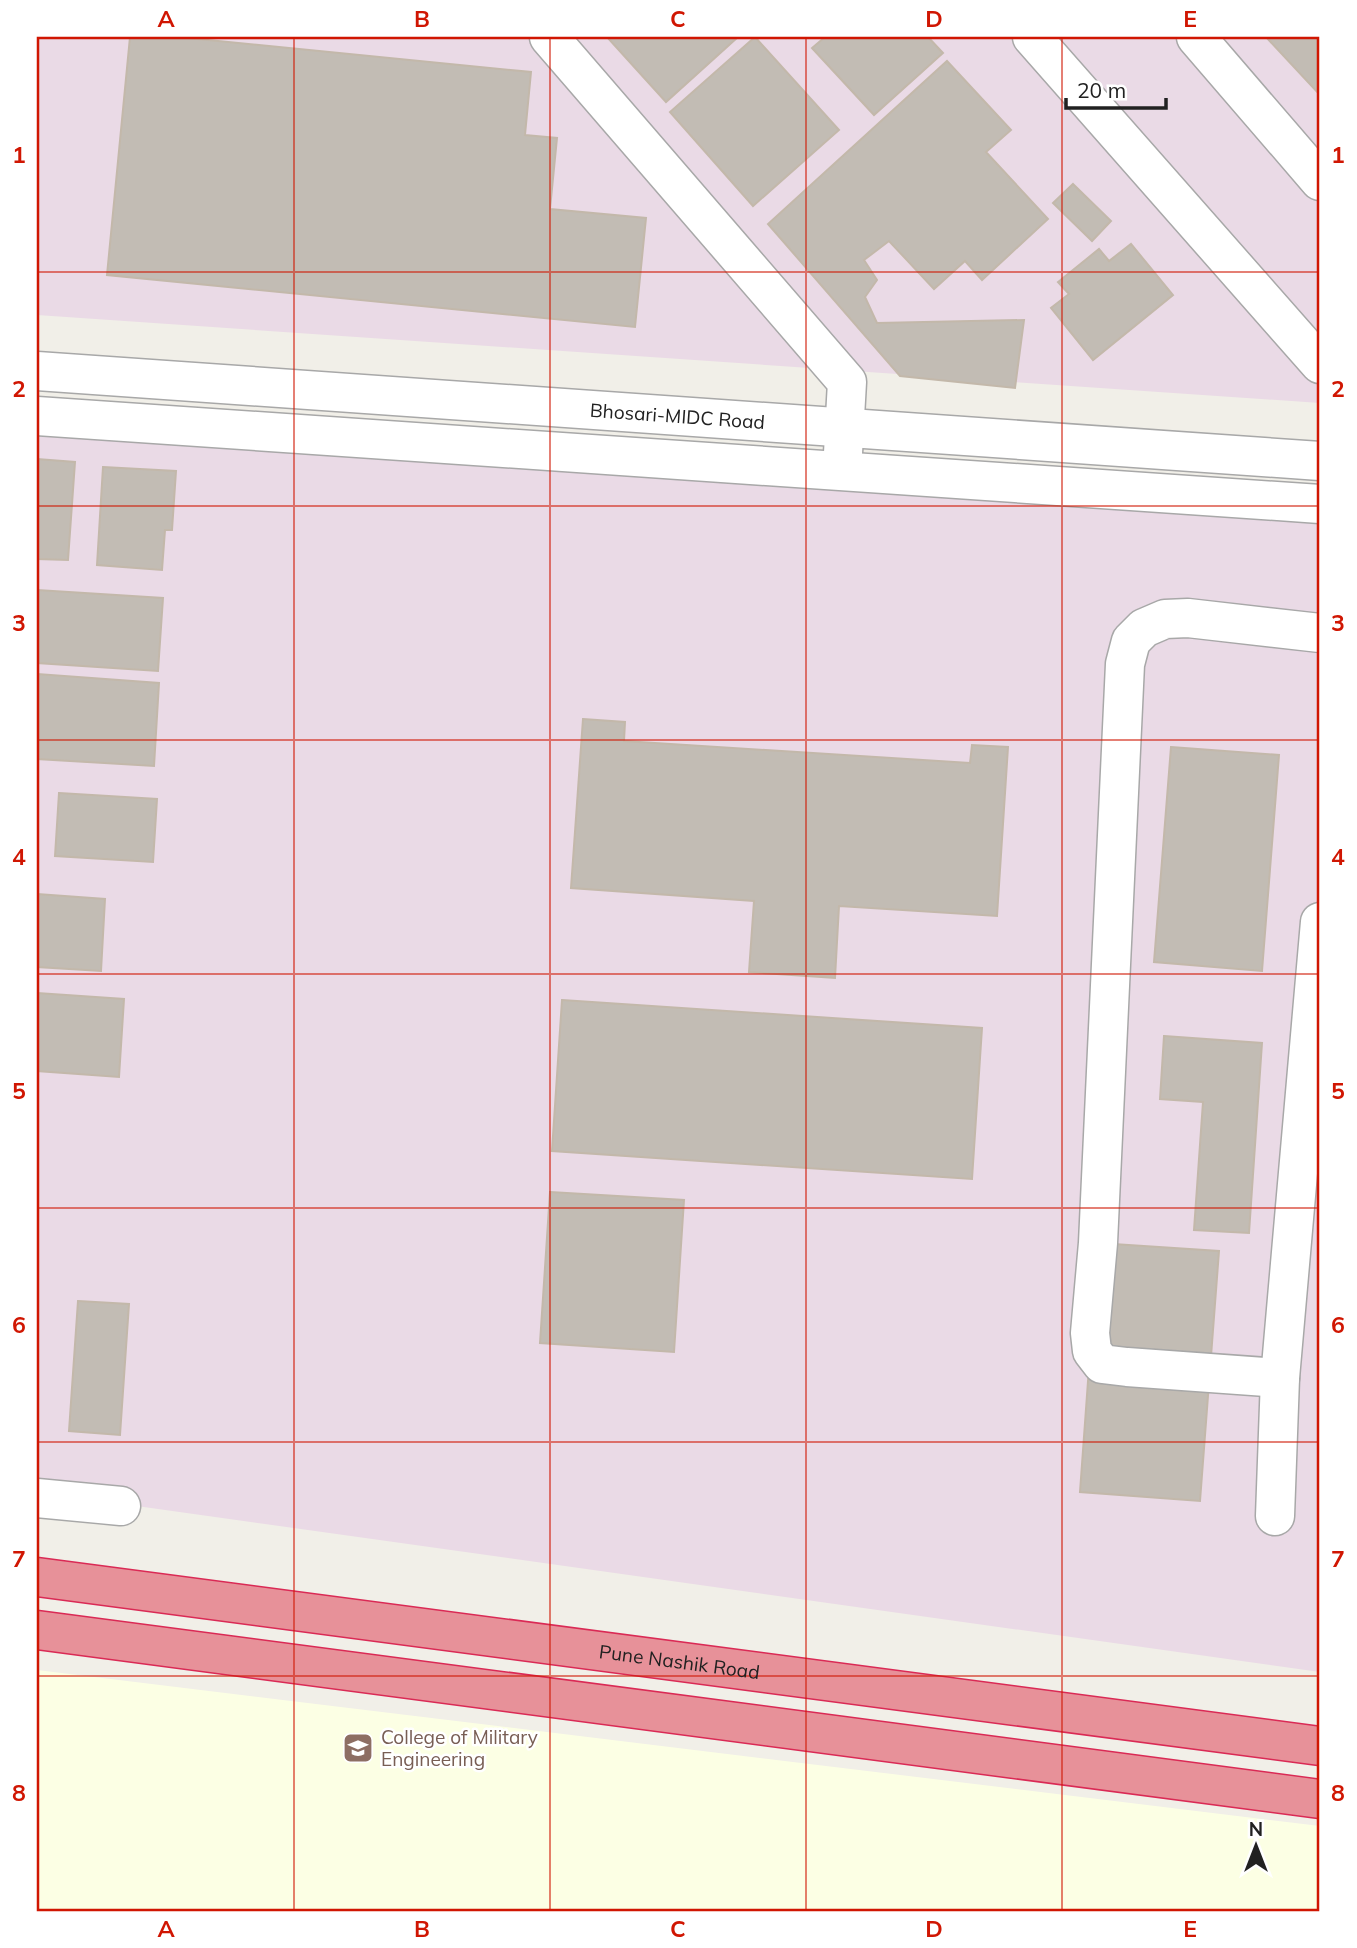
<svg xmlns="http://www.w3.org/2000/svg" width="1357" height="1948" viewBox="0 0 1357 1948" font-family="Mulish,sans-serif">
	<rect width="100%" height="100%" fill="#f1efe8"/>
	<g fill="#eadae6">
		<path d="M 37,37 L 1320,37 L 1320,403 L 37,315 Z"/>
		<path d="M 37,428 L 1320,506 L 1320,1672 L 37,1492 Z"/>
	</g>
	<path fill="#fcffe4" d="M 37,1670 L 1320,1826 L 1320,1911 L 37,1911 Z"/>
	<g fill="#c2bcb4" stroke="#c3b8aa" stroke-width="2">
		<path d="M 130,37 L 178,37 L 531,72 L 525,135 L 557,138 L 550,209 L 646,218 L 635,327 L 107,275 Z"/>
		<path d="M 607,37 L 738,37 L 666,102 Z"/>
		<path d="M 755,37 L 839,130 L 753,206 L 670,112 Z"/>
		<path d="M 825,37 L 928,37 L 943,53 L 874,115 L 812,48 Z"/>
		<path d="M 1266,37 L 1320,37 L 1320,95 Z"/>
		<path d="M 947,61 L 1011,130 L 986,152 L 1048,219 L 982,280 L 965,261 L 934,289 L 889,241 L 864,260 L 877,280 L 865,297 L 877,323 L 1024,320 L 1015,388 L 900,376 L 768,224 Z"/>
		<path d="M 1073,184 L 1111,221 L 1092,241 L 1053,203 Z"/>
		<path d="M 1131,244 L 1173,295 L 1093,360 L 1051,308 L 1069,294 L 1058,282 L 1099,249 L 1109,261 Z"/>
		<path d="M 37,459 L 75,462 L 68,560 L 37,559 Z"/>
		<path d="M 103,467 L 176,471 L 172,530 L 165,530 L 162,570 L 97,565 Z"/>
		<path d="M 37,590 L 163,598 L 158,671 L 37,663 Z"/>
		<path d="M 37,674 L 159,683 L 154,766 L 37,759 Z"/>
		<path d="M 583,719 L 625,722 L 624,741 L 970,763 L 972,745 L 1008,747 L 997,916 L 839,906 L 835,978 L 749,972 L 754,901 L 571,888 Z"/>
		<path d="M 1171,747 L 1279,755 L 1262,971 L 1154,962 Z"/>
		<path d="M 59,793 L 157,799 L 153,862 L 55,856 Z"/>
		<path d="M 37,894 L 105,899 L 101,971 L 37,967 Z"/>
		<path d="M 37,993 L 124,999 L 119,1077 L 37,1071 Z"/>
		<path d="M 562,1000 L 982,1028 L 972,1179 L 552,1151 Z"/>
		<path d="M 1164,1036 L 1262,1043 L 1249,1233 L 1194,1230 L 1203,1102 L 1160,1099 Z"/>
		<path d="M 550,1192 L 684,1200 L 674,1352 L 540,1343 Z"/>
		<path d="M 1098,1243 L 1219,1251 L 1200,1501 L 1080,1492 Z"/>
		<path d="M 78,1301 L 129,1304 L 120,1435 L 69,1431 Z"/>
	</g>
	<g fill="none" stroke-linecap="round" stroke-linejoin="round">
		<g stroke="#a8a8a8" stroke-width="41">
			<g id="minor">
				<path d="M 549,37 L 847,382 L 843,453"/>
				<path d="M 1032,37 L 1320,364"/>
				<path d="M 1196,37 L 1320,181"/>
				<path id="s1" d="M 37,371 L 1320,461"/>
				<path d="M 37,416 L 1320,504"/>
				<path d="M 1280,1378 L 1127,1367 L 1102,1364 L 1092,1351 L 1090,1333 L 1098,1243 L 1125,664 L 1131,641 L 1144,628 L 1165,619 L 1188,618 L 1320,633"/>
				<path d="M 37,1498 L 121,1506"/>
				<path d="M 1275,1516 L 1280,1378 L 1320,922"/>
			</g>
		</g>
		<g stroke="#da2a55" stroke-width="41">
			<g id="highway">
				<path id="s2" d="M 37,1577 L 1320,1746"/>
				<path d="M 37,1630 L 1320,1799"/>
			</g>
		</g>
		<use href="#minor" stroke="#fff" stroke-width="38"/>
		<use href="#highway" stroke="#e79199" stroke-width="38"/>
	</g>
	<path fill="none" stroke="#d01602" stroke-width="2" stroke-opacity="0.55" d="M 294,37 L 294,1911M 550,37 L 550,1911M 806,37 L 806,1911M 1062,37 L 1062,1911M 37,272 L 1320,272M 37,506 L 1320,506M 37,740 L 1320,740M 37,974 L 1320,974M 37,1208 L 1320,1208M 37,1442 L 1320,1442M 37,1676 L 1320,1676"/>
	<defs>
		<g id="university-square" transform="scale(1.575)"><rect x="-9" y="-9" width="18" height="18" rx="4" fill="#8d6e63" stroke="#fff"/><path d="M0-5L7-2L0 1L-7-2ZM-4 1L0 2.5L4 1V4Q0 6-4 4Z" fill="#fff"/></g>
	</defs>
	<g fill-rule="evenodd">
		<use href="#university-square" x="358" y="1748"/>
	</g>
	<g text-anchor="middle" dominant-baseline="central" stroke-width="5" stroke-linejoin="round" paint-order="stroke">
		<g font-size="19" fill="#212121" stroke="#fff">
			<text stroke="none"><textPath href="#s1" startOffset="642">Bhosari-MIDC Road</textPath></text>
			<text stroke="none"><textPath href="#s2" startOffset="648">Pune Nashik Road</textPath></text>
		</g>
		<g font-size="19" fill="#785e54" stroke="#fff" text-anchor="start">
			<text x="381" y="1737">College of Military<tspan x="381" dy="22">Engineering</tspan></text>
		</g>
	</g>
	<rect width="1357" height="1948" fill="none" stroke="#ffffff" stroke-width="77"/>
	<g transform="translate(1256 1846)" stroke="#ffffff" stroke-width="5" paint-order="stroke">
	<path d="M0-5L12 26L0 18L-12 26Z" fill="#212121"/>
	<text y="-10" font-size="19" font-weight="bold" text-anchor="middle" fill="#212121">N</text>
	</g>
	<path d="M1066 98v10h100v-10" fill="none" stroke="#212121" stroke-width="3.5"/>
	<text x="1077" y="98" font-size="21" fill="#212121" stroke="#ffffff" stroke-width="5" paint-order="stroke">20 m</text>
	<rect x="38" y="38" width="1280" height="1872" fill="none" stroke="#d01602" stroke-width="2.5"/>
	<g font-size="23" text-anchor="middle" font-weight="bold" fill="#d01602">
		<text x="166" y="27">A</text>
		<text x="422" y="27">B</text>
		<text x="678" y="27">C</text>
		<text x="934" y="27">D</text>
		<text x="1190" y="27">E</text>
		<text x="19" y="163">1</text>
		<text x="1338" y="163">1</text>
		<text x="19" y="397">2</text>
		<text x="1338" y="397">2</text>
		<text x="19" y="631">3</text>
		<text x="1338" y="631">3</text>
		<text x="19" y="865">4</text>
		<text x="1338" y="865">4</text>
		<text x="19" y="1099">5</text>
		<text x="1338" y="1099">5</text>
		<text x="19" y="1333">6</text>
		<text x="1338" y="1333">6</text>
		<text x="19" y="1567">7</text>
		<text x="1338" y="1567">7</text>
		<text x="19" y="1801">8</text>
		<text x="1338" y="1801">8</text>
		<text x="166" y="1937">A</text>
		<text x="422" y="1937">B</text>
		<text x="678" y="1937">C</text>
		<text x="934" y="1937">D</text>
		<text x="1190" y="1937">E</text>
	</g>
</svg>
